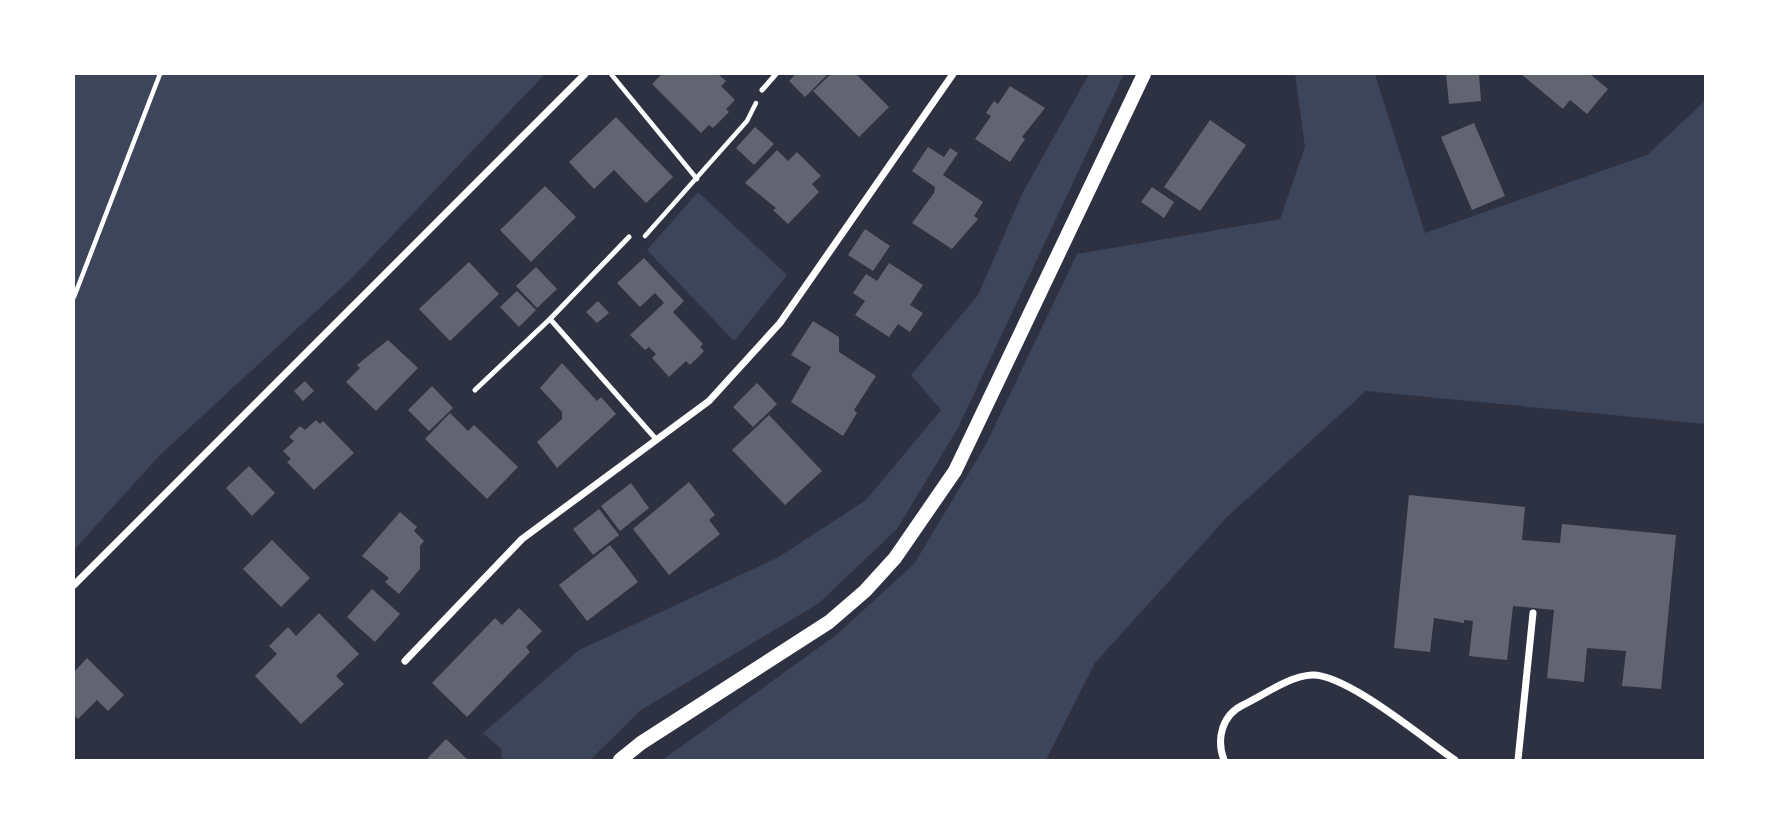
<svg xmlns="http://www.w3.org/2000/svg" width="1779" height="834" viewBox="0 0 1779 834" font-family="Poppins,sans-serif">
	<rect width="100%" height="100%" fill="#2d3142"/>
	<g fill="#3c4559">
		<path d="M 74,74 L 545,74 L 351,279 L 159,456 L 74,550 Z"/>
		<path d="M 1089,74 L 1124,74 L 958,428 L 897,529 L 818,604 L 641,710 L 590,760 L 502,760 L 501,749 L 483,733 L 579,650 L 777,558 L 866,500 L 941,410 L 911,375 L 978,295 L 1022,194 Z"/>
		<path d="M 1295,74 L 1375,74 L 1425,233 L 1647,155 L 1705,101 L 1705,424 L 1366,391 L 1228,516 L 1095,663 L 1046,760 L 662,760 L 835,636 L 914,564 L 985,446 L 1077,254 L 1280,219 L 1305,147 Z"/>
		<path d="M 698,192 L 787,275 L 734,341 L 647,250 Z"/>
	</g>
	<g fill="#626471">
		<path d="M 662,74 L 718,74 L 726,81 L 721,86 L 735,100 L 726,109 L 729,112 L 713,128 L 709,125 L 701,133 L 652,84 Z"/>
		<path d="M 796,74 L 826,74 L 827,75 L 805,97 L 789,81 Z"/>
		<path d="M 831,74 L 856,74 L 889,107 L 859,137 L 813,91 Z"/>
		<path d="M 1446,74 L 1479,74 L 1481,101 L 1449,104 Z"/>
		<path d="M 1521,74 L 1590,74 L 1608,89 L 1587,114 L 1570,100 L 1563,109 Z"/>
		<path d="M 1010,86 L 1045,108 L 1022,137 L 1025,139 L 1010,162 L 975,139 L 991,116 L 986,113 L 994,101 L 998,104 Z"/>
		<path d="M 616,117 L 673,177 L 646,203 L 614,170 L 594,189 L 569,162 Z"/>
		<path d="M 1210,120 L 1246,145 L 1200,211 L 1164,187 Z"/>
		<path d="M 1474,123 L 1505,196 L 1472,210 L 1441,137 Z"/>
		<path d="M 755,127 L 774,144 L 754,165 L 736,148 Z"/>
		<path d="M 928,147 L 944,157 L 950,148 L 958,153 L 943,175 L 983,202 L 974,216 L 978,219 L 952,249 L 912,223 L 934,193 L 935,187 L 912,171 Z"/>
		<path d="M 777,150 L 788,161 L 797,152 L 821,176 L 812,184 L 819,192 L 788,224 L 773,210 L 776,208 L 745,183 Z"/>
		<path d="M 545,186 L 576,217 L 531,262 L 500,230 Z"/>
		<path d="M 1152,187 L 1174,202 L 1164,218 L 1141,202 Z"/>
		<path d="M 865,229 L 890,246 L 873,271 L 848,255 Z"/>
		<path d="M 644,258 L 684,301 L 673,312 L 703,344 L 700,347 L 704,351 L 690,365 L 686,361 L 669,377 L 652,358 L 656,354 L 649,347 L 645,350 L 630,335 L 664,303 L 655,293 L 640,307 L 617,283 Z"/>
		<path d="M 469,262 L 499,294 L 450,341 L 419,309 Z"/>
		<path d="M 889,263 L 923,285 L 910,305 L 923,313 L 910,332 L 898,324 L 889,337 L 855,315 L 865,301 L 853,293 L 866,274 L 877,281 Z"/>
		<path d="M 536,267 L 557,289 L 537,308 L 516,286 Z"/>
		<path d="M 517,291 L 536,310 L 519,327 L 500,307 Z"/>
		<path d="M 598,301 L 609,313 L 597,323 L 586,312 Z"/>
		<path d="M 813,321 L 839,337 L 839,352 L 876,376 L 854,410 L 857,413 L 843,436 L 791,402 L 811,367 L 791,355 Z"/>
		<path d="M 388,340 L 418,368 L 376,411 L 346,382 L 360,368 L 357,365 Z"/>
		<path d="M 562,363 L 597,401 L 601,397 L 616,414 L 557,468 L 537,442 L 562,419 L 562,412 L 540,388 Z"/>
		<path d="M 305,381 L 314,391 L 303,401 L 294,391 Z"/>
		<path d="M 757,383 L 777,404 L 753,427 L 733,407 Z"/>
		<path d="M 432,386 L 453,408 L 429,431 L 408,410 Z"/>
		<path d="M 450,413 L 468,431 L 474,425 L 518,467 L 487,499 L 425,439 Z"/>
		<path d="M 769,415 L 822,471 L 785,505 L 732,450 Z"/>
		<path d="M 316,420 L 320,424 L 323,421 L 354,453 L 314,490 L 287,462 L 291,459 L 283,451 L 294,441 L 289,437 L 300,426 L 305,430 Z"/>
		<path d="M 249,466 L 275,493 L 252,516 L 226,488 Z"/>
		<path d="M 689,482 L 715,515 L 709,520 L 720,534 L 669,575 L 633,529 Z"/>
		<path d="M 631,483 L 649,508 L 620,531 L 601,506 Z"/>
		<path d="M 1409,495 L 1525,507 L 1522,540 L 1560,543 L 1562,524 L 1676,535 L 1661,689 L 1622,686 L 1626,651 L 1587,648 L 1584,682 L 1547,678 L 1554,610 L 1513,606 L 1507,660 L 1469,656 L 1473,621 L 1464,620 L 1464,623 L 1434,618 L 1430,652 L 1394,648 Z"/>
		<path d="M 599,509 L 619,535 L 593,555 L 573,529 Z"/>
		<path d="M 400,512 L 417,527 L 414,531 L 424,541 L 420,546 L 420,569 L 399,594 L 385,582 L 389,578 L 362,556 Z"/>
		<path d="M 272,540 L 310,578 L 281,607 L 243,569 Z"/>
		<path d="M 610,545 L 638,582 L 587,621 L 559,585 Z"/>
		<path d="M 372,589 L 400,614 L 375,642 L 347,617 Z"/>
		<path d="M 519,608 L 542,631 L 526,647 L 530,652 L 467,717 L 432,683 L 495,618 L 502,625 Z"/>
		<path d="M 319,613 L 359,654 L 336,676 L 344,684 L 301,724 L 255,676 L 277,654 L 269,646 L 288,627 L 296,636 Z"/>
		<path d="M 87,658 L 124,695 L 108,711 L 97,700 L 78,719 L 74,715 L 74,672 Z"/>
		<path d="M 446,739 L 468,760 L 426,760 Z"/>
	</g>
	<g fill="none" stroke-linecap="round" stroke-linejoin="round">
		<g stroke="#fff" stroke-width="4.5">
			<path d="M 611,74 L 697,179"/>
			<path d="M 645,236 L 747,121 L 756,103"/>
			<path d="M 74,297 L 160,74"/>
		</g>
		<g stroke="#fff" stroke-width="5">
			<path d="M 762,90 L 776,74"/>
			<path d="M 629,237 L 550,319 L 655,438"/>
			<path d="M 475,390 L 550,319"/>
		</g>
		<g stroke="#fff" stroke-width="7">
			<path d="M 74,585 L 585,74"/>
			<path d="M 405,661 L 522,539 L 709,401 L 780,323 L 953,74"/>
			<path d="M 1224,760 C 1216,739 1222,715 1243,705 C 1264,695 1289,676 1312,675 C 1347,674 1424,739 1455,760"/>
			<path d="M 1518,760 L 1533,613"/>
		</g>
		<path stroke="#fff" stroke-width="14" d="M 620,760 L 641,743 L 829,622 L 865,591 L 895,558 L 955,471 L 1144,74"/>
	</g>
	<rect width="1779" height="834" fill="none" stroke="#ffffff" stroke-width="150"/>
</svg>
